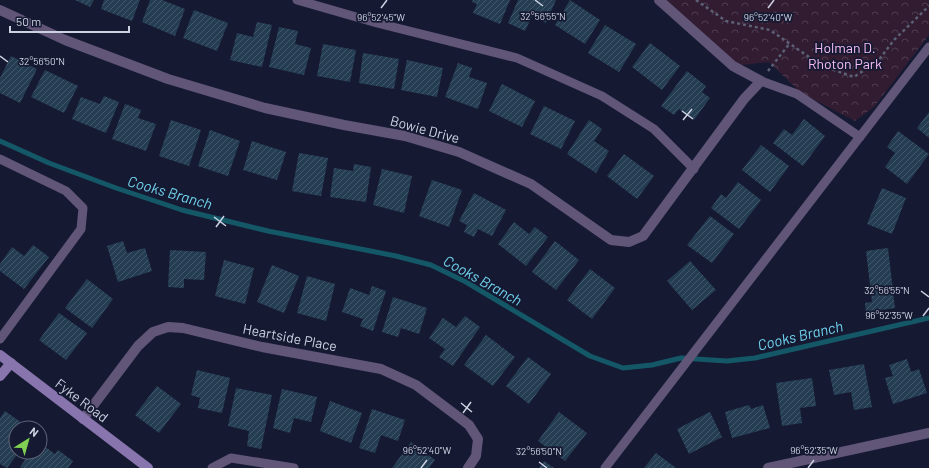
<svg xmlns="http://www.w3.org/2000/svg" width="929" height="468" viewBox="0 0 929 468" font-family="Barlow,sans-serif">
	<defs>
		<pattern id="forest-crowns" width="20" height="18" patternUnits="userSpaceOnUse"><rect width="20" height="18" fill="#321c32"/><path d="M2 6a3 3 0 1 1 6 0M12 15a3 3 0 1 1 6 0" fill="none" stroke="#4e3c50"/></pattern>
		<pattern id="building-hatch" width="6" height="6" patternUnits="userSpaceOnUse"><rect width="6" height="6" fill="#243d52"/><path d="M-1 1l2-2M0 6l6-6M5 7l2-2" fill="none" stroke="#43586b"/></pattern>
	</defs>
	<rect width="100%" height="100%" fill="#151a32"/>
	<path fill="url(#forest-crowns)" d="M 659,0 L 929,0 L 929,35 L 874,107 L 855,121 L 801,93 L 769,62 L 733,66 Z"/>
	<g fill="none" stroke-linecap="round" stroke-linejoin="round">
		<path stroke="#145868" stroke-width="5" d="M 0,141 L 49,163 L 116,188 L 182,210 L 268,231 L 396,256 L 431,265 L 466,282 L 590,356 L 623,368 L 652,365 L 681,358 L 727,361 L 755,358 L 929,318"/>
	</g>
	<g fill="url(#building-hatch)">
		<path d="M 75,0 L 94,0 L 90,7 Z"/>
		<path d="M 104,0 L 140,0 L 132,21 L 101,9 Z"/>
		<path d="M 150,0 L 162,0 L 185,9 L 175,36 L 142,22 Z"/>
		<path d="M 473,0 L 510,0 L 500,24 L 473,13 L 477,4 L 472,2 Z"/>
		<path d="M 518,0 L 556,0 L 546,23 L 532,16 L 525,31 L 508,23 Z"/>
		<path d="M 570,0 L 600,20 L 585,44 L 555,25 Z"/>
		<path d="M 194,10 L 228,23 L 217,51 L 183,38 Z"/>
		<path d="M 257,22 L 272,25 L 262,67 L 230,60 L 237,33 L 253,37 Z"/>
		<path d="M 605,25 L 636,44 L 619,72 L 588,53 Z"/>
		<path d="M 279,27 L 298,31 L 295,44 L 311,48 L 304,75 L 269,67 Z"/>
		<path d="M 650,43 L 680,66 L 662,90 L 632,67 Z"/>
		<path d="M 323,44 L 356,50 L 350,82 L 317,76 Z"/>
		<path d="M 363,53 L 399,59 L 394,89 L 359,83 Z"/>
		<path d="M 11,56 L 37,69 L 20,103 L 0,93 L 0,78 Z"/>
		<path d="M 407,60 L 443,68 L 437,97 L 401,90 Z"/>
		<path d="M 458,63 L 472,68 L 469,77 L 487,83 L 478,109 L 445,97 Z"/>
		<path d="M 45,70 L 78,86 L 64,113 L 31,97 Z"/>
		<path d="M 687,71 L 706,86 L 702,92 L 710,98 L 694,120 L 679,109 L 674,115 L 661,106 Z"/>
		<path d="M 502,84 L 535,101 L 522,127 L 489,111 Z"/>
		<path d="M 104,96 L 119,102 L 106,133 L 72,119 L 81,97 L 100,104 Z"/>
		<path d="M 125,104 L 141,110 L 138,118 L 156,124 L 146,151 L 112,139 Z"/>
		<path d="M 544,106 L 575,121 L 561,149 L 530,134 Z"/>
		<path d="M 929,112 L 929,138 L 917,128 Z"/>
		<path d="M 804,119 L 825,136 L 803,166 L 773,143 L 784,129 L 792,135 Z"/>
		<path d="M 171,120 L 201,130 L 189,166 L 159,156 Z"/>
		<path d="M 589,120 L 602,129 L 594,141 L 609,151 L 596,173 L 567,154 Z"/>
		<path d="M 210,130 L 240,141 L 228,176 L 198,166 Z"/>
		<path d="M 898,131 L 929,154 L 907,184 L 885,167 L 895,153 L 887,147 Z"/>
		<path d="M 252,141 L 286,152 L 277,180 L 243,170 Z"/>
		<path d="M 761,145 L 789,166 L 770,192 L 742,170 Z"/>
		<path d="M 299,153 L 328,158 L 321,196 L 292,191 Z"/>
		<path d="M 624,154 L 654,176 L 637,199 L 607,176 Z"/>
		<path d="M 354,164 L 371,167 L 366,202 L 330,197 L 334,168 L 353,171 Z"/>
		<path d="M 382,169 L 412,176 L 404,213 L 373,205 Z"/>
		<path d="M 432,180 L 462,190 L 449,227 L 419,216 Z"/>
		<path d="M 738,182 L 761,200 L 739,229 L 711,208 L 721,194 L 726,198 Z"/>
		<path d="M 882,188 L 906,198 L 892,234 L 867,224 Z"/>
		<path d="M 474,193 L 506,210 L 492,236 L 478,229 L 474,237 L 464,232 L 467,225 L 459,221 Z"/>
		<path d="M 710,216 L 734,234 L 712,263 L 687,245 Z"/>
		<path d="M 514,222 L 529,234 L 535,227 L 548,237 L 526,266 L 498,244 Z"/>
		<path d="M 123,241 L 127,253 L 145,248 L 152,271 L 118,282 L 107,246 Z"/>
		<path d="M 555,241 L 579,260 L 556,290 L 532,272 Z"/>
		<path d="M 33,245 L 49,257 L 24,289 L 0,271 L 0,264 L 12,247 L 24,256 Z"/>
		<path d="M 888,248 L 895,308 L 866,312 L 865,303 L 872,302 L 866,251 Z"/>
		<path d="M 170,250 L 206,252 L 204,280 L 184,279 L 184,288 L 168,287 Z"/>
		<path d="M 224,260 L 254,268 L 245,304 L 215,296 Z"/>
		<path d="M 690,261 L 716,290 L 692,310 L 667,281 Z"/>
		<path d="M 272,265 L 299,276 L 284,313 L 257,302 Z"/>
		<path d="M 590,269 L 615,288 L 592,319 L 567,300 Z"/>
		<path d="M 307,276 L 335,284 L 326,321 L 297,313 Z"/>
		<path d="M 87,279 L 113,299 L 92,328 L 65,308 Z"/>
		<path d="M 372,286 L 386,291 L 373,331 L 360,326 L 363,319 L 342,312 L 350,288 L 369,295 Z"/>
		<path d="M 393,297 L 427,308 L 419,334 L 401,328 L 398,337 L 382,332 Z"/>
		<path d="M 59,313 L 87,333 L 66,360 L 39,340 Z"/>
		<path d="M 465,316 L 480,327 L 453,366 L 439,357 L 445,349 L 429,338 L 443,318 L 456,327 Z"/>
		<path d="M 486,335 L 515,357 L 493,386 L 464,365 Z"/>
		<path d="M 528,357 L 551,374 L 529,404 L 506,386 Z"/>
		<path d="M 907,359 L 911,372 L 919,369 L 927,393 L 893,404 L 885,378 L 893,376 L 889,365 Z"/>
		<path d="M 864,364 L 872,407 L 854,410 L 851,392 L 834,395 L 829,370 Z"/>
		<path d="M 197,370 L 230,378 L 222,413 L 198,408 L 200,398 L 191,395 Z"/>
		<path d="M 812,378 L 816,406 L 800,408 L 802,423 L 782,426 L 776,383 Z"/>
		<path d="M 157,386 L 181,404 L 159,433 L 135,415 Z"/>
		<path d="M 236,388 L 272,395 L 261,449 L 247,446 L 249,431 L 228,426 Z"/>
		<path d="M 282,389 L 317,397 L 311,422 L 294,418 L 290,433 L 273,428 Z"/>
		<path d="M 330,401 L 362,413 L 351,443 L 320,431 Z"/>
		<path d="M 749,405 L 751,409 L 763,405 L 770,428 L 732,438 L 725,412 Z"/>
		<path d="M 372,409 L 405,420 L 398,441 L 381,435 L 375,453 L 359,448 Z"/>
		<path d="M 5,411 L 29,428 L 16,428 L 16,452 L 19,452 L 7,468 L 0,464 L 0,418 Z"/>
		<path d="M 559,412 L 587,433 L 565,461 L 538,441 Z"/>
		<path d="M 710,412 L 722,437 L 689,454 L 677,429 Z"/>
		<path d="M 411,442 L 435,460 L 429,468 L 392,468 Z"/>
		<path d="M 40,443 L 55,454 L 58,450 L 73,461 L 68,468 L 22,468 L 20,467 L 31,452 L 40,452 Z"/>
		<path d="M 656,453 L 676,468 L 644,468 Z"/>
		<path d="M 544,461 L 554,468 L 539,468 Z"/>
	</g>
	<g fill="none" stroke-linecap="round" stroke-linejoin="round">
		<g stroke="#5b6075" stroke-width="2.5" stroke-dasharray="3 3" stroke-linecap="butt">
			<path d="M 696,0 L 726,21 L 770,30 L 822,66 L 854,77 L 878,61 L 894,40 L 929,6"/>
			<path d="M 768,71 L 790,43"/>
		</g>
		<g stroke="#615578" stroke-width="9">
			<path d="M 297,0 L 377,23 L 517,58 L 602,96 L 654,129 L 694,169"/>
			<path d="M 761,81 L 797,94 L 860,137"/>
			<path d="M 0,159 L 66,191 L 83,208 L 81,229 L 0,339"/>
			<path d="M 212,468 L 231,458 L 294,468"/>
			<path d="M 605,468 L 929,47"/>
		</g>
		<g stroke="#615578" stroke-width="10">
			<path d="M 0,10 L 65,40 L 168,79 L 265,108 L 344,125 L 405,136 L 459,152 L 531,184 L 611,240 L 629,242 L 643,236 L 744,99 L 761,81 L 733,66 L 659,0"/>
			<path d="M 83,419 L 138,346 L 153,332 L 168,327 L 183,328 L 262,347 L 381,369 L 416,385 L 469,425 L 478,439 L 476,456 L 468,468"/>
			<path d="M 768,468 L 929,433"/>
		</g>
		<g stroke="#8975ae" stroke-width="10">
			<path d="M 0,355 L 148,468"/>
			<path d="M 0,376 L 11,363"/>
		</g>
	</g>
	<path fill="none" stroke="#cdd2e3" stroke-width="1.5" d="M 535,0 L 543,6M 381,8 L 387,0M 768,8 L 774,0M 0,56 L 8,62M 682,111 L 693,119M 683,120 L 692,109M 214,217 L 226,226M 216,227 L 224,216M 921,291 L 929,297M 923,316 L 929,308M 461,403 L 472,412M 463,413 L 471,402M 539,462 L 547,468M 421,468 L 427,460M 808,468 L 814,460"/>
	<g text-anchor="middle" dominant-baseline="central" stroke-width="3.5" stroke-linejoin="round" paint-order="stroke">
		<g font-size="14" fill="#f7bdf5" stroke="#151a32">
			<text x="845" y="47">Holman D.<tspan x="845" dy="16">Rhoton Park</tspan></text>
		</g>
		<g font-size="14" fill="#cdd2e3" stroke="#151a32">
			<text transform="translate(425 129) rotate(15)">Bowie Drive</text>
			<text transform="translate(290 337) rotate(11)">Heartside Place</text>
			<text transform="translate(82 400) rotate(37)">Fyke Road</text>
		</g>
		<g font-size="15" font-style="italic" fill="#70d1ed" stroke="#151a32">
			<text transform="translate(170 192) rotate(16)">Cooks Branch</text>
			<text transform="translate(483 280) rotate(29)">Cooks Branch</text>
			<text transform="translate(800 335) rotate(-13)">Cooks Branch</text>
		</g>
	</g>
	<g font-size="10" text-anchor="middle" fill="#cdd2e3" stroke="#151a32" stroke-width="3.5" stroke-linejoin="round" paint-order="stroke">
		<text x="543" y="20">32°56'55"N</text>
		<text x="381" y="21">96°52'45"W</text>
		<text x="768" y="21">96°52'40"W</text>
		<text x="42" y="65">32°56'50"N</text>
		<text x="887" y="294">32°56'55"N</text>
		<text x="889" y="319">96°52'35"W</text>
		<text x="427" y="454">96°52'40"W</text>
		<text x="814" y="454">96°52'35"W</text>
		<text x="539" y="455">32°56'50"N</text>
	</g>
	<g transform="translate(28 440) rotate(37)"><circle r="19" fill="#151a32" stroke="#5f6479"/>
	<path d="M0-3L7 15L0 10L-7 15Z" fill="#7fd052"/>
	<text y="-6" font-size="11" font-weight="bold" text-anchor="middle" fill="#cdd2e3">N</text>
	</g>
	<path d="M10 26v6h119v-6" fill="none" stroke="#cdd2e3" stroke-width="2"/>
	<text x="16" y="26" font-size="12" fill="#cdd2e3" stroke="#151a32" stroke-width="3" paint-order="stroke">50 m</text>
</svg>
